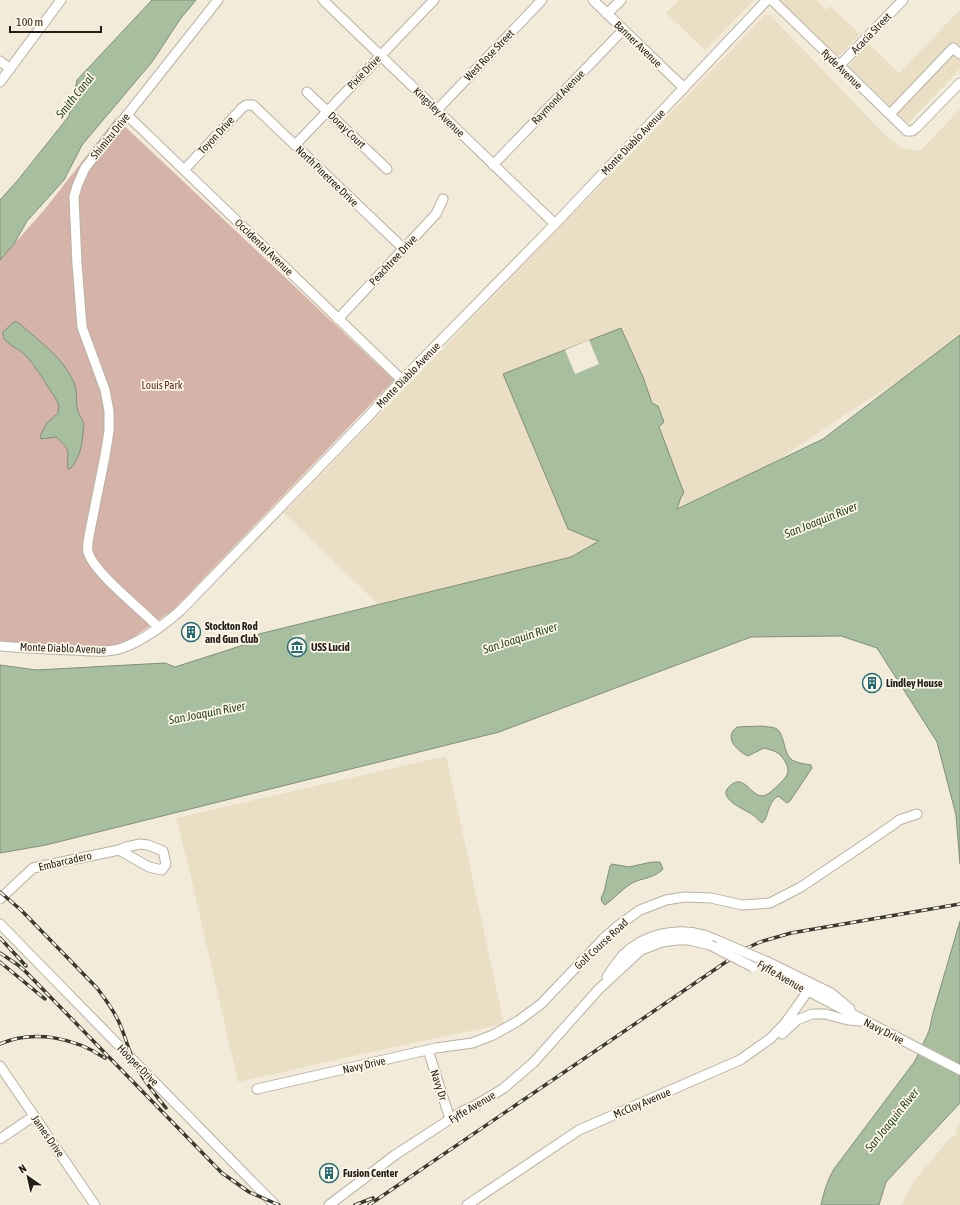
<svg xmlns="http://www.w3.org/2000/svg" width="960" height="1205" viewBox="0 0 960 1205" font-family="'Asap Condensed',sans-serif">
	<rect width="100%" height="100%" fill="#f3ebd9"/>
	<g fill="#eadfc5">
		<path d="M 679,0 L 754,0 L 705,50 L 666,13 Z"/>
		<path d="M 780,0 L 816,0 L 826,10 L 830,6 L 860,34 L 838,57 Z"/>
		<path d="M 960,10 L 960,69 L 908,123 L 848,66 L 869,44 L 899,73 Z"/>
		<path d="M 765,15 L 770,15 L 887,137 L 902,148 L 920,151 L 960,109 L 960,343 L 858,406 L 774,463 L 571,557 L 378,604 L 284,513 Z"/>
		<path d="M 446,756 L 504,1024 L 366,1053 L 238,1082 L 191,877 L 176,818 Z"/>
		<path d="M 960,1124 L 960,1205 L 901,1205 L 914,1181 L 951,1137 L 957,1135 L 956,1129 Z"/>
	</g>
	<path fill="#d5b3a9" d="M 116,118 L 394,380 L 173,610 L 129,640 L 100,650 L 0,646 L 0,260 L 45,209 Z"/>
	<g fill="#a8bf9f" stroke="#808f76">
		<path d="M 152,0 L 196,0 L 181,18 L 152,62 L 82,145 L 64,180 L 27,221 L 14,244 L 0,260 L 0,200 L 18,180 L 69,116 L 77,80 Z"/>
		<path d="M 14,322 L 17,322 L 20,324 C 40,342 64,358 74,383 C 78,392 75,401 78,411 C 79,416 83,419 84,425 C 82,442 82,454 71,468 L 68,469 C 67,464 68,460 68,455 C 68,447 62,442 56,437 L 41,439 L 40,436 L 47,423 L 58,413 L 59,406 L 56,399 C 46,385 36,365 23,353 C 16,347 2,343 3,332 Z"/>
		<path d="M 621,328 L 643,377 L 652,403 L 658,406 L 664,422 L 659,427 L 684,493 L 681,497 L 677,509 L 823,439 L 960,335 L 960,864 L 956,815 L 937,742 L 877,648 L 841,636 L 751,637 L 499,732 L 46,845 L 0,853 L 0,665 L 36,670 L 165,663 L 175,667 L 256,641 L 259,634 L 571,557 L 599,541 L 592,539 L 568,529 L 503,374 Z"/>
		<path d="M 762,726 C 767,727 774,727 777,729 C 785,735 783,753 792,760 C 797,763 805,764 811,765 L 812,768 L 790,801 L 787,803 L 778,796 C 766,804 770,816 762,823 C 759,821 756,817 753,815 C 746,810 725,802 726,792 C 726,790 729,786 731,785 C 744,774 750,795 762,796 C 768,797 784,780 787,775 C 791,767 782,755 776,752 C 772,750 768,749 764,748 L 748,756 C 737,751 723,737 737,727 Z"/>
		<path d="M 652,862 L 660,862 L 663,869 C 655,878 642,878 632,883 C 622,889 615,898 605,905 L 602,902 L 601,898 L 604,892 L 610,866 L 612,864 L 629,867 Z"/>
		<path d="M 960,921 L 960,1103 L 886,1182 L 879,1205 L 821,1205 C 824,1192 827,1181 834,1169 L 915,1061 L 929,1031 L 933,1013 Z"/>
	</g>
	<g fill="#f3ebd9">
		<path d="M 589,340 L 599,364 L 575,374 L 565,350 Z"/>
		<path d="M 305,634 L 306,639 L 294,642 L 292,636 Z"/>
	</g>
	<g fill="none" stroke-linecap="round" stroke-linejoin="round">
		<g stroke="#b9b2a1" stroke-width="11">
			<g id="minor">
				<path d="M 323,0 L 555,224"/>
				<path d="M 593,0 L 684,88"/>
				<path d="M 772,0 L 907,131 L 912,131 L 916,128 L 960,83"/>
				<path d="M 607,14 L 621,0"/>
				<path d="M 0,61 L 10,69"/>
				<path d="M 839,66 L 903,0"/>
				<path d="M 0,82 L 61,0"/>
				<path d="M 307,92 L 387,169"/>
				<path d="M 437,110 L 542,0"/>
				<path d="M 890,114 L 953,48 L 960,54"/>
				<path d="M 127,115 L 402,380"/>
				<path d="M 295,145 L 434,0"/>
				<path d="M 493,165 L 623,30"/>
				<path d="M 184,170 L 242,108 L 246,105 L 253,105 L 403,248"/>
				<path d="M 338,319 L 436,214 L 443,199"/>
				<path d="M 158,627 C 141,609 94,573 88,552 C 87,547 88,541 89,536 L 105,456 L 109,431 L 109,411 L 105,390 L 82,327 L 77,264 L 74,197 L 77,186 L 85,168 L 218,0"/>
				<path d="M 0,646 C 24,648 49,649 73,650 C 89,651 107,653 122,648 C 142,641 165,624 181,610 L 363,422 L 402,380 L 555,224 L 767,0"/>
				<path d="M 140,844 L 148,845 L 163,851 L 166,864 L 162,870 L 149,867 L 119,850 L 126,847 Z"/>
				<path d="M 0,899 L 33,868 L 119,850"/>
				<path d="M 0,924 L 275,1205"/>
				<path d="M 766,961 L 831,993 L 850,1009"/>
				<path d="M 759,963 L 808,991 L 960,1070"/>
				<path d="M 607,977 C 612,969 617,962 623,955 C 644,934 676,927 704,935 C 709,937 715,939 721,942"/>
				<path d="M 782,1034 L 797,1020 L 812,1014 L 825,1014 L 848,1020 L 860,1021"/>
				<path d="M 428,1050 L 450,1119"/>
				<path d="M 0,1066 L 95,1205"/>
				<path d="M 257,1089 L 436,1048 L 472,1043 L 493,1035 L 518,1021 L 541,1004 L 603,939 L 619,925 L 640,910 L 666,900 L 684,897 L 711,898 L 742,905 L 770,903 L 801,887 L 859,848 L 894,824 L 899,820 L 917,814"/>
				<path d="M 0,1139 L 34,1116"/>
				<path d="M 329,1205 L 395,1155 L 461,1112 L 476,1105 L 504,1088 L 534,1062 L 598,990 L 641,950 L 662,942 L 676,940 L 689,940 L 710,945"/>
				<path d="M 467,1205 L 579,1130 L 740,1060 L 771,1038 L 786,1022 L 808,991"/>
			</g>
		</g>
		<use href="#minor" stroke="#fff" stroke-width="9"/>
		<g stroke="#3b3930" stroke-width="3.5">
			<g id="rail">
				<path d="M 0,892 L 21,910 L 97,988 C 106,1000 116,1013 121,1027 C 126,1039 129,1051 134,1062 C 142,1079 154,1093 166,1108"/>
				<path d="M 0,938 L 26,966"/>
				<path d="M 0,953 L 18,965 L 26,972 L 222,1173 L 249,1192 L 279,1205"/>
				<path d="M 0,962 L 45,999"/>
				<path d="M 0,1044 C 34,1029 75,1038 105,1058"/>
				<path d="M 355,1205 L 373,1198"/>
				<path d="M 369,1205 L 745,949 L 760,942 L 791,933 L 960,904"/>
			</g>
		</g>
		<use href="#rail" stroke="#fff8ea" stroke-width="2" stroke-dasharray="6" stroke-linecap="butt"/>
		<g stroke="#b9b2a1" stroke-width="11" stroke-linecap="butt">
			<g id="minor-bridge">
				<path d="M 721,942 L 763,960"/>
				<path d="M 710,945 L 753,967"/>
			</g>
		</g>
		<use href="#minor-bridge" stroke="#fff" stroke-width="9"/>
	</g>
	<defs>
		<g id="building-ring" transform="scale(1)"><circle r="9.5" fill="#fff8ea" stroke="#226b77" stroke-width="1.5"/><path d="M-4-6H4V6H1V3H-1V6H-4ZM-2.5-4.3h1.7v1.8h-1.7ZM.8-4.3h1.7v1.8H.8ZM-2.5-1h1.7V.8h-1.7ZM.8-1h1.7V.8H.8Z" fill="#226b77"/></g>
		<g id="museum-ring" transform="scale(1)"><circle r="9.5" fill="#fff8ea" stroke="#226b77" stroke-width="1.5"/><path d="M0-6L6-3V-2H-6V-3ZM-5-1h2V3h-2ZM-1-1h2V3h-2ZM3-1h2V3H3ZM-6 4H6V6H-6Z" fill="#226b77"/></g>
	</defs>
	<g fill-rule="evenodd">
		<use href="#building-ring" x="191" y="632"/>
		<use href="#museum-ring" x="297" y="647"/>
		<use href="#building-ring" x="872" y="683"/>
		<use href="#building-ring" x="329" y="1173"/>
	</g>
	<g text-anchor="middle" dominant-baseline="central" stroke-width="3.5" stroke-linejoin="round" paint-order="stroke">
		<g font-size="11" fill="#211f18" stroke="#fff8ea">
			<text transform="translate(871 33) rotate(-46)">Acacia Street</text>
			<text transform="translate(638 44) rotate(44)">Banner Avenue</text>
			<text transform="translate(489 55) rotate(-46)">West Rose Street</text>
			<text transform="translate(842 69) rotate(44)">Ryde Avenue</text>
			<text transform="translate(364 72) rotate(-46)">Pixie Drive</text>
			<text transform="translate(558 97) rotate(-46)">Raymond Avenue</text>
			<text transform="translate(439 112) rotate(44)">Kingsley Avenue</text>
			<text transform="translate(347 130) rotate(44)">Doray Court</text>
			<text transform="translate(216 135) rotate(-47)">Toyon Drive</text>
			<text transform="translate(110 136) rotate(-51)">Shimizu Drive</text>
			<text transform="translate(633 142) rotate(-46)">Monte Diablo Avenue</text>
			<text transform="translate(327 176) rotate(44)">North Pinetree Drive</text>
			<text transform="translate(264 247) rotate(44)">Occidental Avenue</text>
			<text transform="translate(393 260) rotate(-47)">Peachtree Drive</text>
			<text transform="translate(408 375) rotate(-46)">Monte Diablo Avenue</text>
			<text transform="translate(63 648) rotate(2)">Monte Diablo Avenue</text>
			<text transform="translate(65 861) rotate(-13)">Embarcadero</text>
			<text transform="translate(601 944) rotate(-43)">Golf Course Road</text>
			<text transform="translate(781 976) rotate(30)">Fyffe Avenue</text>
			<text transform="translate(884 1031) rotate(27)">Navy Drive</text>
			<text transform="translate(138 1065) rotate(45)">Hooper Drive</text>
			<text transform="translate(364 1065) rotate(-13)">Navy Drive</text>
			<text transform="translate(439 1085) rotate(72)">Navy Dr</text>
			<text transform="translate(642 1103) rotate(-23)">McCloy Avenue</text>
			<text transform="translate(472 1107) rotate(-31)">Fyffe Avenue</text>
			<text transform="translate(48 1136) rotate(55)">James Drive</text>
		</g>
		<g font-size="11" fill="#5c2718" stroke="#fff8ea">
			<text x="162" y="385">Louis Park</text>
		</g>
		<g font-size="11" font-weight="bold" fill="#211f18" stroke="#fff8ea" text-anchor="start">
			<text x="205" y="626">Stockton Rod<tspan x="205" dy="13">and Gun Club</tspan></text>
			<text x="311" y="647">USS Lucid</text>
			<text x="886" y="683">Lindley House</text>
			<text x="343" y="1173">Fusion Center</text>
		</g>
		<g font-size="12" font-style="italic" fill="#274718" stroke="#fff8ea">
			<text transform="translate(75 96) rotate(-51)">Smith Canal</text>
			<text transform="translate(821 520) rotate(-22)">San Joaquin River</text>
			<text transform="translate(520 638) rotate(-18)">San Joaquin River</text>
			<text transform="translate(207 713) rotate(-11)">San Joaquin River</text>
			<text transform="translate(892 1120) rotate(-51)">San Joaquin River</text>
		</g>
	</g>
	<g transform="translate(28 1177) rotate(326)" stroke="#fff8ea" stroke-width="3" paint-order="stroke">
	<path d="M0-3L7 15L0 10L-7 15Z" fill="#211f18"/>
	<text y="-6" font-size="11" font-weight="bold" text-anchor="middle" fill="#211f18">N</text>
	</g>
	<path d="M10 26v6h91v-6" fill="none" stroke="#211f18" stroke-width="2"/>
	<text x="16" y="26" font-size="12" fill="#211f18" stroke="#fff8ea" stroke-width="3" paint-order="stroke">100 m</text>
</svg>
